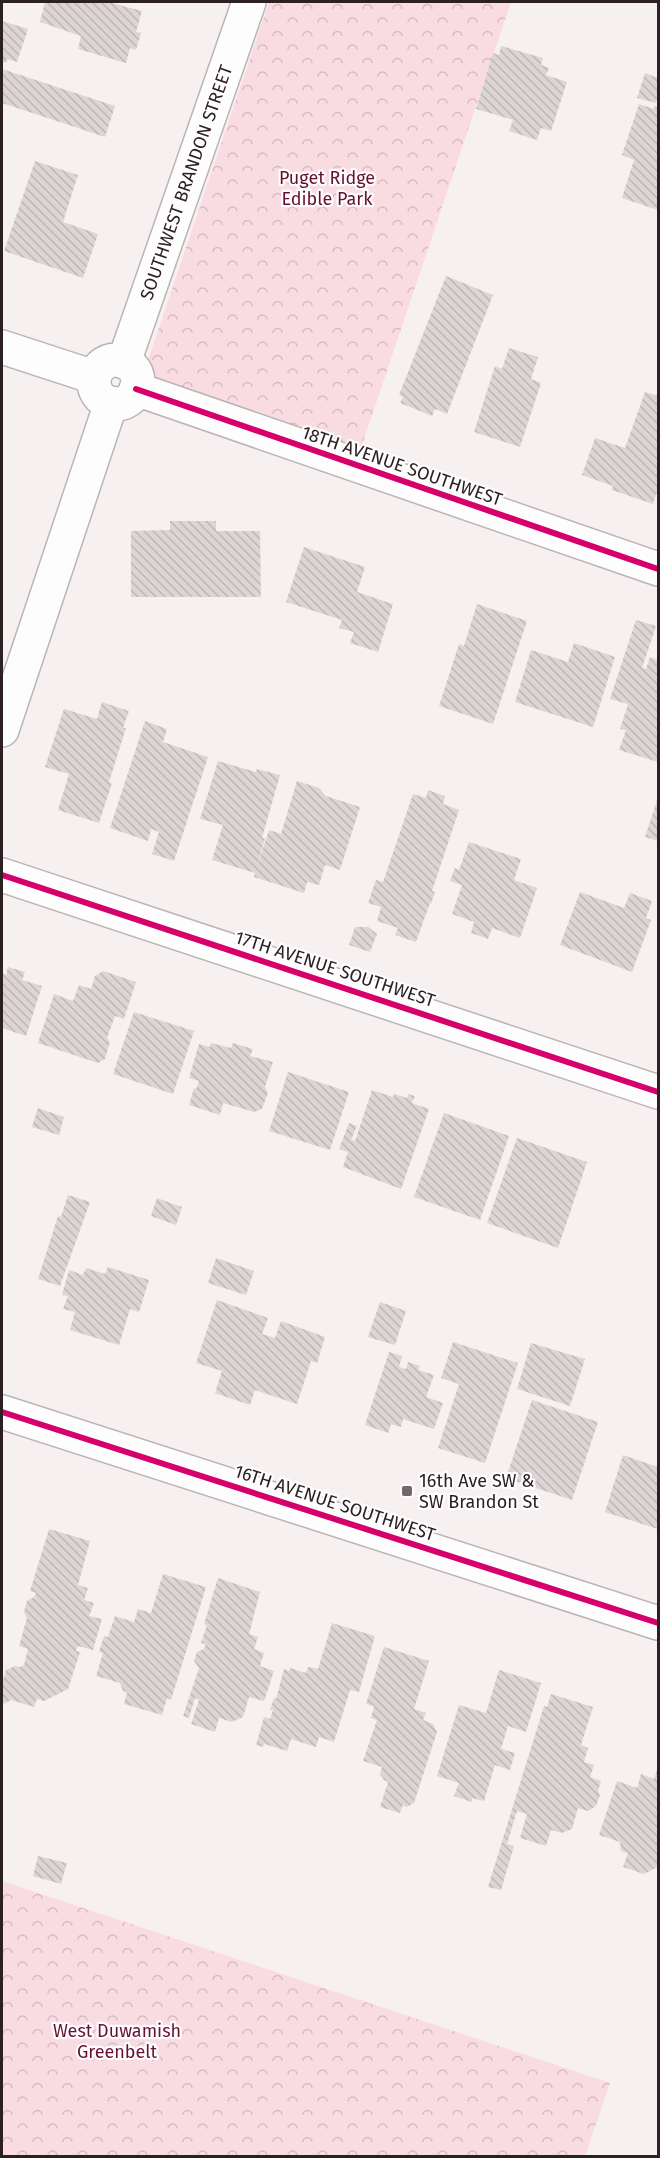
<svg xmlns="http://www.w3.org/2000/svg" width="660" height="2158" viewBox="0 0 660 2158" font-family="'Fira Sans',sans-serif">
	<defs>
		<pattern id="park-crowns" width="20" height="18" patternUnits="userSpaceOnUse" patternTransform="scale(1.5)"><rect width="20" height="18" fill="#f9dbe2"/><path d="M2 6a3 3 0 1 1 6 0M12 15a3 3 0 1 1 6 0" fill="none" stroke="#d6bcc2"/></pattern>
		<pattern id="building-back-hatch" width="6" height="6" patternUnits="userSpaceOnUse" patternTransform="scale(1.5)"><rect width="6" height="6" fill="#ddd4d6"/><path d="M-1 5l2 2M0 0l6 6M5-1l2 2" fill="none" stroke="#beb6b7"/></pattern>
	</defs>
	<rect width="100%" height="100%" fill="#f6f0f1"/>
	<g fill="url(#park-crowns)">
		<path d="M 269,2 L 511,2 L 361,448 L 143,375 Z"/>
		<path d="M 2,1881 L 610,2083 L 585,2156 L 2,2156 Z"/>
	</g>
	<g fill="url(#building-back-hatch)">
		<path d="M 45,2 L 108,2 L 142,11 L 136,32 L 141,33 L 136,50 L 130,48 L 126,63 L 78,49 L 81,36 L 40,22 Z"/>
		<path d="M 2,21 L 28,29 L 17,62 L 7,59 L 6,63 L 2,62 Z"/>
		<path d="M 501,46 L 543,58 L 541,65 L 549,68 L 546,75 L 567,82 L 551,131 L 541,128 L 537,140 L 509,131 L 513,120 L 476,109 L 493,53 L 499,55 Z"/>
		<path d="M 2,69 L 115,106 L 105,137 L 2,103 Z"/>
		<path d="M 645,73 L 658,78 L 658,93 L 656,103 L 637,98 Z"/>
		<path d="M 639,104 L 654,109 L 654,106 L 658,108 L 658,210 L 622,198 L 634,160 L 622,155 Z"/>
		<path d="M 35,161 L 78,175 L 63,222 L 98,234 L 83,278 L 4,251 Z"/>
		<path d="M 446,276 L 493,295 L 447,414 L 435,409 L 432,416 L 400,403 L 403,397 L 399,395 Z"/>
		<path d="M 509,348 L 538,357 L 531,379 L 541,383 L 520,447 L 474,432 L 495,366 L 502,369 Z"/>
		<path d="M 645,392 L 658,396 L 658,495 L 656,494 L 653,504 L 612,490 L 613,486 L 582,475 L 595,438 L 625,448 Z"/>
		<path d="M 170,521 L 216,521 L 216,531 L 260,531 L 261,597 L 131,597 L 131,531 L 170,530 Z"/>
		<path d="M 304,547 L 365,567 L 357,592 L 393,604 L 378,652 L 350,643 L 354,632 L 339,628 L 342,620 L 286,602 Z"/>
		<path d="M 477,604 L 527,621 L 493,724 L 439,706 L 459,644 L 464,646 Z"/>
		<path d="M 636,620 L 656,626 L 642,668 L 646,669 L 650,657 L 658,660 L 658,762 L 619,750 L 626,730 L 620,729 L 628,704 L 610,699 Z"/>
		<path d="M 574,643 L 615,657 L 593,727 L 515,702 L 531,650 L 568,662 Z"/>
		<path d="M 102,702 L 129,711 L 123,728 L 126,728 L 109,782 L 112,783 L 99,823 L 58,810 L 69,774 L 45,767 L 64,709 L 97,719 Z"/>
		<path d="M 145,721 L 167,729 L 163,742 L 208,757 L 174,861 L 152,854 L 159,832 L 151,829 L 148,841 L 110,828 Z"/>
		<path d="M 218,761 L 256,772 L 257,769 L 280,775 L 262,838 L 265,838 L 257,866 L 269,830 L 281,834 L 297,781 L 319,788 L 326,796 L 360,807 L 340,870 L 325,865 L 319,885 L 307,882 L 304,893 L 254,877 L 255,873 L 212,860 L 223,825 L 200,819 Z"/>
		<path d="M 428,790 L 445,796 L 443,804 L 459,810 L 432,891 L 435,892 L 431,904 L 430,903 L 416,942 L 395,935 L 398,928 L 377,921 L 381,907 L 368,903 L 376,880 L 383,882 L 413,794 L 426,798 Z"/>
		<path d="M 658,797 L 658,841 L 645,837 Z"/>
		<path d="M 469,842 L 521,859 L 514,880 L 537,888 L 520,938 L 492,928 L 488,939 L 471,933 L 474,922 L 452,914 L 462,885 L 450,881 L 455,868 L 459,870 Z"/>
		<path d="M 580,892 L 624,908 L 630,893 L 652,901 L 646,918 L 651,920 L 632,972 L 560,945 Z"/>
		<path d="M 355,927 L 368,927 L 377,934 L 370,952 L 349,945 Z"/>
		<path d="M 8,967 L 25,972 L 22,980 L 42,986 L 26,1036 L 2,1028 L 2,973 L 6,975 Z"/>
		<path d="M 103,971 L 136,982 L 124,1019 L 115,1016 L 107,1038 L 110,1042 L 105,1059 L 98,1063 L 38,1043 L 54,994 L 73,1001 L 79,985 L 91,989 L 95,976 Z"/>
		<path d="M 134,1012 L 194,1031 L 173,1094 L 113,1074 Z"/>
		<path d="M 211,1043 L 231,1048 L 233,1043 L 253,1049 L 250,1056 L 273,1062 L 265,1087 L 268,1093 L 262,1109 L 254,1112 L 223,1103 L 220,1115 L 189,1105 L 194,1088 L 196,1089 L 199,1081 L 189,1078 L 199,1044 L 210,1047 Z"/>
		<path d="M 288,1072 L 349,1092 L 330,1150 L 269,1131 Z"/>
		<path d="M 372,1090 L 393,1097 L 394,1094 L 407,1098 L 408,1094 L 415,1096 L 412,1103 L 429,1109 L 401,1189 L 343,1167 L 348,1152 L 339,1149 L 349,1123 L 357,1126 L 351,1140 L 355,1141 Z"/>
		<path d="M 38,1108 L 64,1117 L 59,1135 L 32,1127 Z"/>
		<path d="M 444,1113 L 509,1136 L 480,1220 L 414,1197 Z"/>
		<path d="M 517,1138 L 587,1162 L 558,1248 L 487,1223 Z"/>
		<path d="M 68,1195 L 90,1202 L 60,1286 L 38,1279 L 58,1216 L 61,1217 Z"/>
		<path d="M 157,1198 L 182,1207 L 176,1225 L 151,1216 Z"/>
		<path d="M 216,1258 L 254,1271 L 246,1295 L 208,1283 Z"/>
		<path d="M 108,1267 L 149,1280 L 139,1312 L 130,1309 L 119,1345 L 70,1330 L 75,1312 L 63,1309 L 68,1296 L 62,1295 L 69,1270 L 83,1275 L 86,1268 L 105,1274 Z"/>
		<path d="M 217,1300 L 268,1318 L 262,1334 L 275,1338 L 281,1321 L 325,1337 L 317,1363 L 311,1361 L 297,1404 L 255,1390 L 250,1405 L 215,1393 L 222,1371 L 196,1363 Z"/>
		<path d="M 380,1302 L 406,1311 L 395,1345 L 368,1337 Z"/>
		<path d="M 453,1342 L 518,1363 L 485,1463 L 438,1448 L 459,1384 L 441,1378 Z"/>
		<path d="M 531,1343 L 585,1359 L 570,1406 L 517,1389 Z"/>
		<path d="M 389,1352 L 402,1356 L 399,1367 L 406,1369 L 408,1362 L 420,1366 L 418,1370 L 434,1375 L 426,1397 L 443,1403 L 434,1429 L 403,1419 L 401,1427 L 391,1424 L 388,1433 L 365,1425 Z"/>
		<path d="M 532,1400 L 598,1422 L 572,1500 L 506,1478 Z"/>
		<path d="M 623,1455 L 658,1467 L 658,1529 L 605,1512 Z"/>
		<path d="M 49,1529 L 90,1541 L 78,1585 L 88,1588 L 84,1600 L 94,1603 L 89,1616 L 102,1619 L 93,1650 L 78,1646 L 76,1651 L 80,1652 L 68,1689 L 44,1701 L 37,1699 L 34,1707 L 11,1700 L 4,1704 L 2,1699 L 2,1684 L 6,1670 L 15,1666 L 20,1667 L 24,1665 L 28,1649 L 19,1646 L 27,1618 L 24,1612 L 27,1601 L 34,1597 L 36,1593 L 30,1591 Z"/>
		<path d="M 163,1574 L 206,1587 L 171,1700 L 167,1698 L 162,1715 L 124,1704 L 127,1692 L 123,1691 L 120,1683 L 96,1676 L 103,1653 L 99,1652 L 104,1636 L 108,1637 L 115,1616 L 134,1622 L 138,1609 L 151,1613 Z"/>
		<path d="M 218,1578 L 260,1592 L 249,1634 L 258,1637 L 254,1649 L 264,1653 L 260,1666 L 274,1671 L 264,1701 L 249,1697 L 243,1717 L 232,1722 L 219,1718 L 215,1732 L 191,1724 L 199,1700 L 195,1698 L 189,1718 L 183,1716 L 199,1668 L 194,1661 L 197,1652 L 204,1649 L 206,1644 L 201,1643 L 207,1625 L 204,1624 Z"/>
		<path d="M 332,1623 L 375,1636 L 359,1692 L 350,1690 L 334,1742 L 319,1737 L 316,1747 L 291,1739 L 287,1751 L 264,1744 L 263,1747 L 256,1745 L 264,1717 L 270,1719 L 273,1710 L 270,1710 L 274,1698 L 276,1699 L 284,1669 L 289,1671 L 290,1668 L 306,1673 L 308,1667 L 318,1669 Z"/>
		<path d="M 384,1647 L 429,1661 L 414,1709 L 426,1713 L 423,1720 L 433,1724 L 437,1732 L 414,1803 L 407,1807 L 403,1805 L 400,1813 L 380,1807 L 388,1782 L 384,1780 L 380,1774 L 382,1767 L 363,1761 L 377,1720 L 371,1718 L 374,1706 L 366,1704 Z"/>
		<path d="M 499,1670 L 541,1683 L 526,1732 L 508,1726 L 501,1749 L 515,1753 L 510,1770 L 495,1765 L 484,1801 L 472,1798 L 472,1802 L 454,1796 L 459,1783 L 437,1776 L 459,1705 L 486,1713 Z"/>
		<path d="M 551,1694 L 593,1707 L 581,1745 L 588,1748 L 584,1762 L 594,1765 L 590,1777 L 601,1781 L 598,1791 L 600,1795 L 596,1806 L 588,1811 L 578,1808 L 572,1829 L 562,1833 L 551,1830 L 546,1846 L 520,1838 L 527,1814 L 517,1811 L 507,1844 L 514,1846 L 501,1890 L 488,1887 L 544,1706 L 547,1707 Z"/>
		<path d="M 658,1767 L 658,1867 L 644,1874 L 623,1867 L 628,1853 L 621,1851 L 620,1842 L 599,1835 L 617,1781 L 637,1788 L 641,1774 L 654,1779 Z"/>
		<path d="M 38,1856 L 67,1863 L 61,1884 L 33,1876 Z"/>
	</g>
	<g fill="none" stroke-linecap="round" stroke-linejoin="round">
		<g stroke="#bcb3b5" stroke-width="36">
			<g id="minor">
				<path d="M 2,347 L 94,377"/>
				<circle cx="116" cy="382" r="22"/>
				<path id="s1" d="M 124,362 L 249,2"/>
				<path d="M 136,389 L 658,569"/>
				<path d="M 2,730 L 111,403"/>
				<path d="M 2,875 L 658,1092"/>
			</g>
		</g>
		<g stroke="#bcb3b5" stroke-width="36">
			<path id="tertiary" d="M 2,1412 L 658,1623"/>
		</g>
		<use href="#minor" stroke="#fefdfd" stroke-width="33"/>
		<use href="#tertiary" stroke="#fefdfd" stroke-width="33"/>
		<g stroke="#fdfdfd" stroke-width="10">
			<g id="cycleway">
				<path d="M 136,389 L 658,569"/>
				<path d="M 2,875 L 658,1092"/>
				<path d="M 2,1412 L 658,1623"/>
			</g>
		</g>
		<use href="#cycleway" stroke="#d6006c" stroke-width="6"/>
	</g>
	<rect fill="#73696b" stroke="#fdfdfd" stroke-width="2" x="401" y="1485" width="12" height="12" rx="3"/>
	<g text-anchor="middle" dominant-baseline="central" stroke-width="4.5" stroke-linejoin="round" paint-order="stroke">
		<g font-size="18" fill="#661134" stroke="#fdfdfd">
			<text x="327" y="178">Puget Ridge<tspan x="327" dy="21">Edible Park</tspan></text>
			<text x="117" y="2031">West Duwamish<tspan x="117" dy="21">Greenbelt</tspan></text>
		</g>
		<g font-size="18" fill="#2c2023" stroke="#fdfdfd">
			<text stroke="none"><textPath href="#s1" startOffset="190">SOUTHWEST BRANDON STREET</textPath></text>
			<text transform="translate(402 466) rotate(19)">18TH AVENUE SOUTHWEST</text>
			<text transform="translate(335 969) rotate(18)">17TH AVENUE SOUTHWEST</text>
			<text transform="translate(335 1503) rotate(18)">16TH AVENUE SOUTHWEST</text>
		</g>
		<g font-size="18" fill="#2c2023" stroke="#fdfdfd" text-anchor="start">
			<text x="419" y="1481">16th Ave SW &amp;<tspan x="419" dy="21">SW Brandon St</tspan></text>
		</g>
	</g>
	<rect width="660" height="2158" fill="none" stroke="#2c2023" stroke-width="6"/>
</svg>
